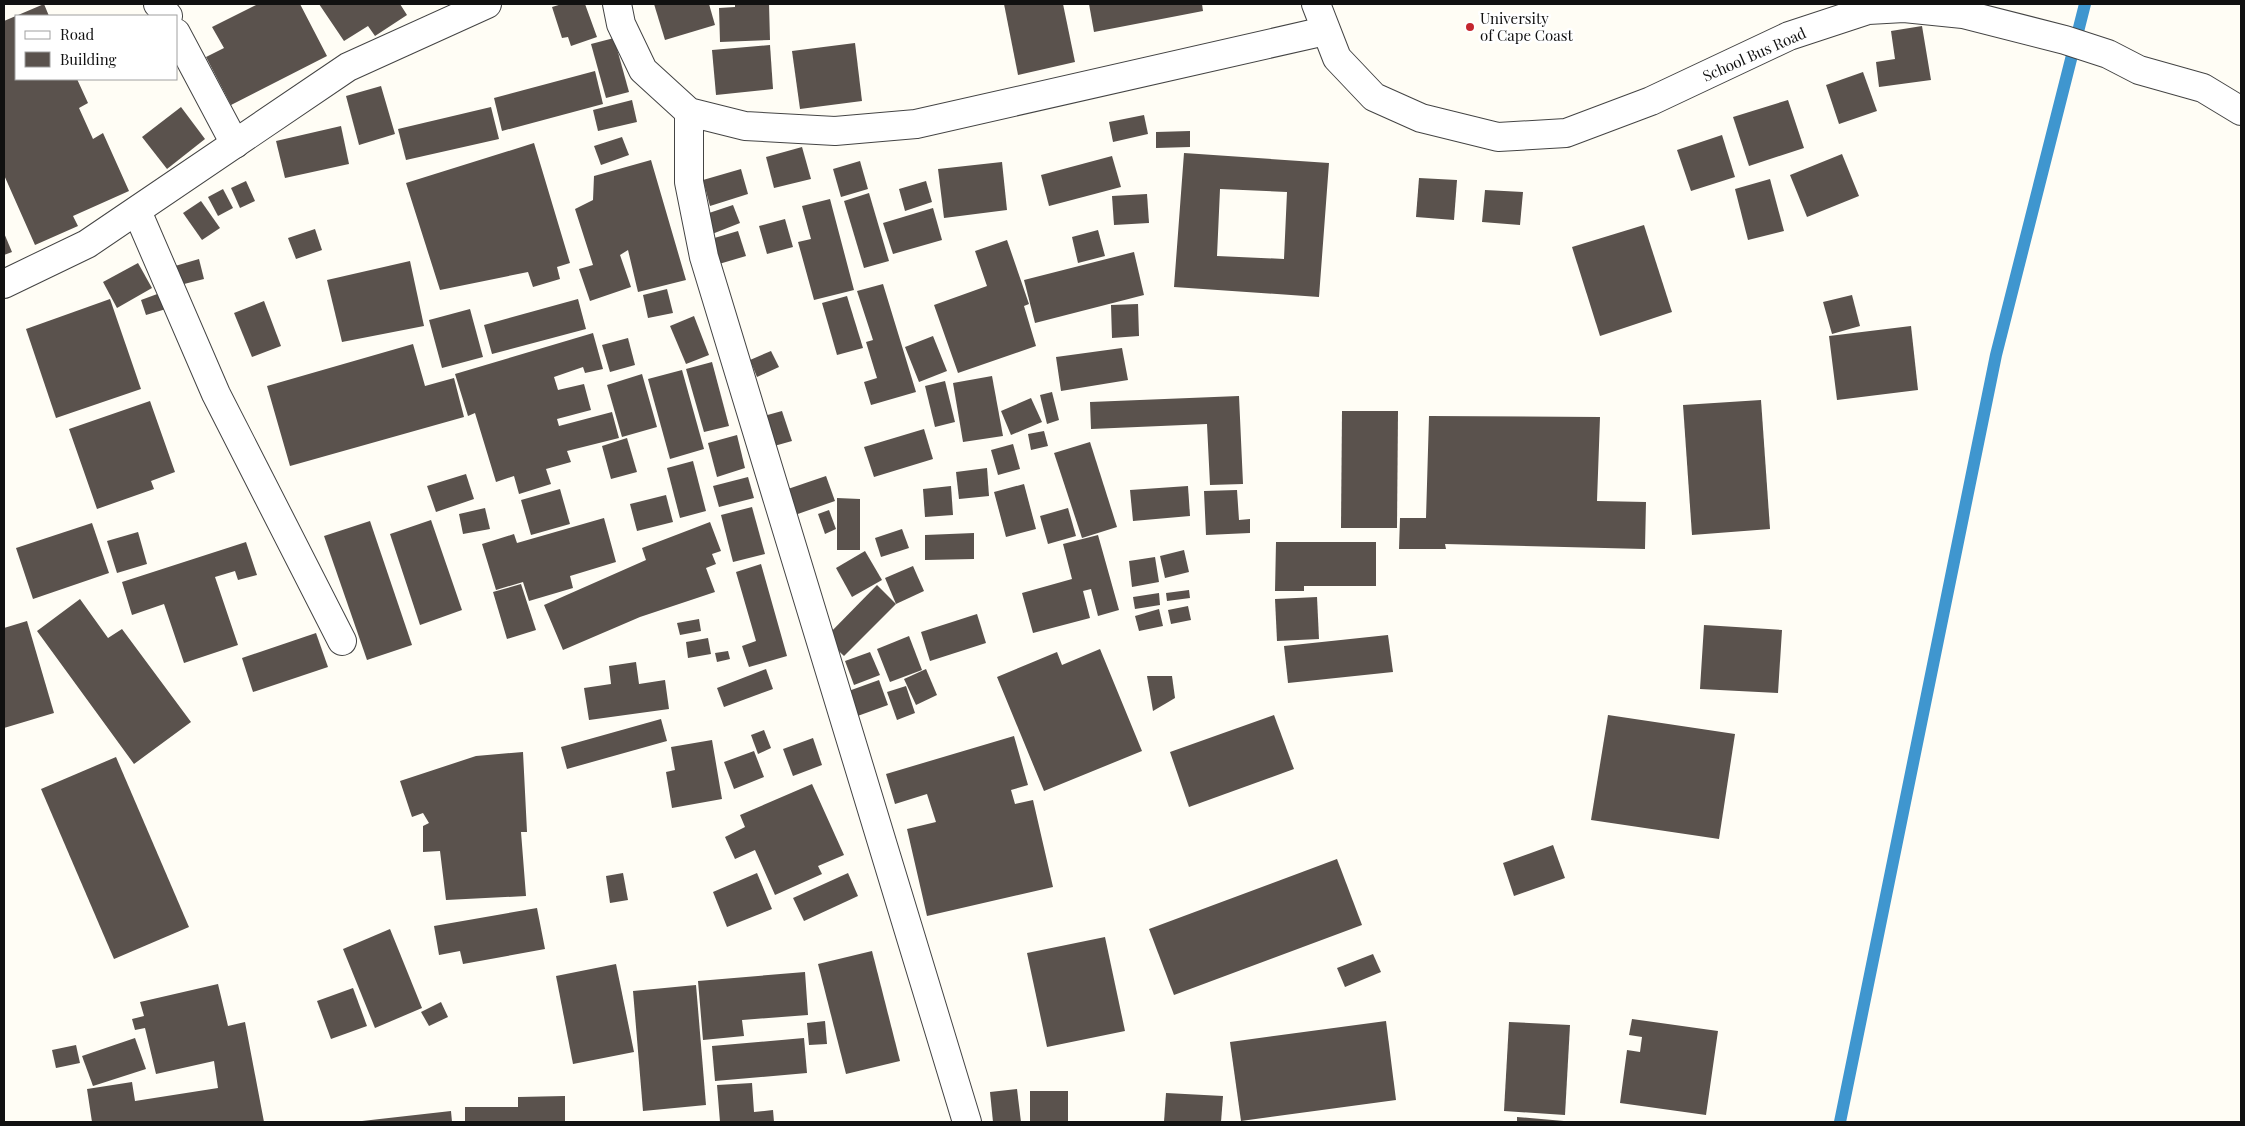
<svg xmlns="http://www.w3.org/2000/svg" width="2245" height="1126" viewBox="0 0 2245 1126" font-family="'Playfair Display',serif">
	<rect width="100%" height="100%" fill="#fffdf5"/>
	<g fill="none" stroke-linecap="round" stroke-linejoin="round">
		<path stroke="#3f96cf" stroke-width="12" d="M 1840,1122 L 1996,355 L 2085,4"/>
	</g>
	<g fill="#5a524d" fill-rule="evenodd">
		<path d="M 44,4 L 49,16 L 16,16 L 16,79 L 77,79 L 88,103 L 79,108 L 93,139 L 103,133 L 129,191 L 73,216 L 78,226 L 35,245 L 4,175 L 4,21 Z"/>
		<path d="M 258,4 L 300,4 L 327,56 L 231,105 L 206,57 L 224,48 L 212,27 Z"/>
		<path d="M 319,4 L 400,4 L 407,15 L 375,36 L 368,26 L 344,41 Z"/>
		<path d="M 562,4 L 585,4 L 597,37 L 571,46 L 568,37 L 562,38 L 552,7 Z"/>
		<path d="M 654,4 L 709,4 L 715,25 L 665,40 Z"/>
		<path d="M 735,4 L 769,4 L 770,40 L 720,42 L 719,8 L 735,7 Z"/>
		<path d="M 1004,4 L 1063,4 L 1075,62 L 1018,75 Z"/>
		<path d="M 1089,4 L 1202,4 L 1203,11 L 1094,32 Z"/>
		<path d="M 1922,26 L 1931,80 L 1879,87 L 1876,62 L 1895,59 L 1891,31 Z"/>
		<path d="M 614,38 L 629,92 L 606,98 L 591,44 Z"/>
		<path d="M 855,43 L 862,101 L 800,109 L 792,51 Z"/>
		<path d="M 770,45 L 773,89 L 716,95 L 712,50 Z"/>
		<path d="M 595,71 L 603,104 L 502,131 L 494,98 Z"/>
		<path d="M 1863,72 L 1877,111 L 1839,124 L 1826,85 Z"/>
		<path d="M 381,86 L 395,134 L 359,145 L 346,96 Z"/>
		<path d="M 632,100 L 637,122 L 598,131 L 593,110 Z"/>
		<path d="M 1788,100 L 1804,148 L 1749,166 L 1733,117 Z"/>
		<path d="M 181,107 L 205,139 L 167,169 L 142,137 Z"/>
		<path d="M 491,107 L 499,139 L 406,160 L 398,129 Z"/>
		<path d="M 1144,115 L 1148,134 L 1113,142 L 1109,122 Z"/>
		<path d="M 341,126 L 349,164 L 285,178 L 276,141 Z"/>
		<path d="M 1190,131 L 1190,147 L 1156,148 L 1156,132 Z"/>
		<path d="M 1722,135 L 1735,177 L 1691,191 L 1677,150 Z"/>
		<path d="M 622,137 L 629,155 L 601,165 L 594,146 Z"/>
		<path d="M 534,143 L 570,263 L 557,267 L 560,279 L 533,287 L 528,272 L 440,290 L 406,183 Z"/>
		<path d="M 802,147 L 811,179 L 774,188 L 766,157 Z"/>
		<path d="M 1184,153 L 1329,163 L 1319,297 L 1174,287 ZM 1220,189 L 1287,192 L 1284,259 L 1217,256 Z"/>
		<path d="M 1842,154 L 1859,196 L 1807,217 L 1790,175 Z"/>
		<path d="M 1112,156 L 1121,187 L 1049,206 L 1041,175 Z"/>
		<path d="M 651,160 L 686,280 L 638,292 L 628,250 L 620,255 L 631,287 L 590,301 L 579,269 L 593,265 L 575,209 L 593,200 L 594,176 Z"/>
		<path d="M 860,161 L 868,189 L 841,197 L 833,169 Z"/>
		<path d="M 1002,162 L 1007,210 L 944,218 L 938,169 Z"/>
		<path d="M 741,169 L 748,194 L 710,206 L 703,180 Z"/>
		<path d="M 1419,178 L 1457,180 L 1454,220 L 1416,217 Z"/>
		<path d="M 1770,179 L 1784,231 L 1748,240 L 1735,189 Z"/>
		<path d="M 246,181 L 255,201 L 240,208 L 231,188 Z"/>
		<path d="M 926,181 L 932,202 L 905,211 L 899,189 Z"/>
		<path d="M 223,189 L 233,208 L 218,216 L 208,197 Z"/>
		<path d="M 1485,190 L 1523,192 L 1520,225 L 1482,222 Z"/>
		<path d="M 869,193 L 889,261 L 864,268 L 844,201 Z"/>
		<path d="M 1147,194 L 1149,223 L 1114,225 L 1112,196 Z"/>
		<path d="M 830,199 L 854,290 L 814,300 L 798,242 L 811,239 L 802,206 Z"/>
		<path d="M 201,201 L 220,228 L 202,240 L 183,213 Z"/>
		<path d="M 733,205 L 740,223 L 712,234 L 706,214 Z"/>
		<path d="M 933,208 L 942,240 L 893,254 L 883,223 Z"/>
		<path d="M 785,219 L 793,247 L 767,254 L 759,226 Z"/>
		<path d="M 1644,225 L 1672,312 L 1600,336 L 1572,247 Z"/>
		<path d="M 315,229 L 322,250 L 296,259 L 288,238 Z"/>
		<path d="M 1098,230 L 1105,256 L 1078,263 L 1072,237 Z"/>
		<path d="M 738,231 L 746,256 L 719,264 L 711,239 Z"/>
		<path d="M 4,233 L 12,252 L 4,255 Z"/>
		<path d="M 1007,240 L 1029,304 L 1024,306 L 1036,346 L 958,373 L 934,305 L 987,286 L 975,251 Z"/>
		<path d="M 1134,252 L 1144,295 L 1035,323 L 1024,280 Z"/>
		<path d="M 199,259 L 204,279 L 180,285 L 175,266 Z"/>
		<path d="M 410,261 L 424,326 L 342,342 L 327,280 Z"/>
		<path d="M 138,263 L 152,288 L 117,308 L 103,282 Z"/>
		<path d="M 883,284 L 916,392 L 871,405 L 864,382 L 877,378 L 866,342 L 873,340 L 857,291 Z"/>
		<path d="M 667,289 L 673,313 L 648,318 L 643,295 Z"/>
		<path d="M 160,293 L 166,309 L 146,315 L 141,300 Z"/>
		<path d="M 1852,295 L 1860,326 L 1832,334 L 1823,302 Z"/>
		<path d="M 847,296 L 863,348 L 837,355 L 822,303 Z"/>
		<path d="M 110,299 L 141,389 L 56,418 L 26,329 Z"/>
		<path d="M 578,299 L 586,329 L 492,354 L 484,325 Z"/>
		<path d="M 264,301 L 281,346 L 252,357 L 234,313 Z"/>
		<path d="M 1138,304 L 1139,336 L 1112,338 L 1111,305 Z"/>
		<path d="M 470,309 L 483,357 L 442,368 L 429,320 Z"/>
		<path d="M 694,316 L 709,355 L 686,364 L 670,326 Z"/>
		<path d="M 1911,326 L 1918,390 L 1837,400 L 1829,336 Z"/>
		<path d="M 593,333 L 603,369 L 585,373 L 583,367 L 554,377 L 558,390 L 584,384 L 591,410 L 557,419 L 559,426 L 612,412 L 619,438 L 567,451 L 571,462 L 546,469 L 551,484 L 519,494 L 514,476 L 496,482 L 475,413 L 468,416 L 455,374 Z"/>
		<path d="M 933,336 L 947,371 L 919,382 L 905,347 Z"/>
		<path d="M 628,338 L 635,365 L 610,372 L 602,345 Z"/>
		<path d="M 413,344 L 425,386 L 454,378 L 464,417 L 290,466 L 267,386 Z"/>
		<path d="M 1122,348 L 1128,380 L 1061,391 L 1056,357 Z"/>
		<path d="M 771,351 L 779,367 L 757,377 L 750,360 Z"/>
		<path d="M 712,362 L 729,426 L 704,432 L 686,369 Z"/>
		<path d="M 682,370 L 704,449 L 670,459 L 648,379 Z"/>
		<path d="M 642,374 L 657,427 L 622,437 L 607,385 Z"/>
		<path d="M 992,376 L 1003,436 L 963,442 L 953,383 Z"/>
		<path d="M 945,381 L 955,422 L 935,427 L 925,386 Z"/>
		<path d="M 1052,392 L 1059,420 L 1047,424 L 1040,395 Z"/>
		<path d="M 1239,396 L 1243,484 L 1210,485 L 1207,424 L 1091,429 L 1090,402 Z"/>
		<path d="M 1031,398 L 1042,422 L 1011,435 L 1001,411 Z"/>
		<path d="M 1761,400 L 1770,529 L 1692,535 L 1683,405 Z"/>
		<path d="M 150,401 L 175,472 L 151,481 L 154,489 L 97,509 L 69,429 Z"/>
		<path d="M 782,411 L 792,441 L 767,448 L 757,418 Z"/>
		<path d="M 1342,411 L 1398,411 L 1397,528 L 1341,528 Z"/>
		<path d="M 1429,416 L 1600,417 L 1597,501 L 1646,502 L 1645,549 L 1445,544 L 1446,549 L 1399,549 L 1400,518 L 1426,518 Z"/>
		<path d="M 924,429 L 933,459 L 874,477 L 864,447 Z"/>
		<path d="M 1044,431 L 1048,446 L 1031,450 L 1028,434 Z"/>
		<path d="M 737,435 L 745,468 L 717,477 L 708,443 Z"/>
		<path d="M 627,438 L 637,472 L 611,479 L 602,446 Z"/>
		<path d="M 1090,442 L 1117,527 L 1082,538 L 1054,453 Z"/>
		<path d="M 1013,444 L 1020,469 L 998,475 L 991,450 Z"/>
		<path d="M 693,461 L 706,511 L 680,518 L 667,468 Z"/>
		<path d="M 987,468 L 989,496 L 959,499 L 956,472 Z"/>
		<path d="M 466,474 L 474,499 L 436,512 L 427,486 Z"/>
		<path d="M 826,476 L 835,501 L 792,516 L 782,491 Z"/>
		<path d="M 748,477 L 754,498 L 719,507 L 713,486 Z"/>
		<path d="M 1024,484 L 1036,529 L 1006,537 L 994,492 Z"/>
		<path d="M 951,486 L 953,515 L 925,517 L 923,489 Z"/>
		<path d="M 1188,486 L 1190,516 L 1133,521 L 1130,490 Z"/>
		<path d="M 560,489 L 570,524 L 531,535 L 521,500 Z"/>
		<path d="M 1237,490 L 1239,520 L 1250,519 L 1250,533 L 1206,535 L 1204,491 Z"/>
		<path d="M 666,495 L 673,522 L 637,531 L 630,504 Z"/>
		<path d="M 837,498 L 860,499 L 860,550 L 837,550 Z"/>
		<path d="M 752,507 L 765,554 L 733,562 L 721,515 Z"/>
		<path d="M 485,508 L 490,529 L 463,534 L 459,514 Z"/>
		<path d="M 1068,508 L 1076,536 L 1048,544 L 1040,516 Z"/>
		<path d="M 829,510 L 836,529 L 825,534 L 818,514 Z"/>
		<path d="M 604,518 L 616,562 L 570,576 L 573,588 L 529,601 L 523,582 L 496,590 L 482,544 L 514,534 L 517,543 Z"/>
		<path d="M 431,520 L 462,610 L 420,625 L 390,534 Z"/>
		<path d="M 370,521 L 412,645 L 367,660 L 324,536 Z"/>
		<path d="M 710,522 L 721,551 L 712,554 L 716,564 L 706,568 L 715,592 L 640,617 L 563,650 L 544,605 L 646,560 L 642,548 Z"/>
		<path d="M 92,523 L 109,573 L 33,599 L 16,548 Z"/>
		<path d="M 902,529 L 909,548 L 881,557 L 875,538 Z"/>
		<path d="M 138,532 L 147,564 L 117,573 L 107,541 Z"/>
		<path d="M 974,533 L 974,559 L 925,560 L 925,535 Z"/>
		<path d="M 1098,535 L 1119,610 L 1098,616 L 1091,589 L 1083,591 L 1090,618 L 1033,633 L 1022,593 L 1072,579 L 1063,544 Z"/>
		<path d="M 246,542 L 257,575 L 238,580 L 235,571 L 215,577 L 238,645 L 184,663 L 164,604 L 132,615 L 122,582 Z"/>
		<path d="M 1276,542 L 1376,542 L 1376,586 L 1304,586 L 1304,591 L 1275,591 Z"/>
		<path d="M 1184,550 L 1189,572 L 1165,578 L 1160,556 Z"/>
		<path d="M 865,551 L 882,580 L 852,597 L 836,568 Z"/>
		<path d="M 1155,557 L 1159,582 L 1132,587 L 1129,561 Z"/>
		<path d="M 761,564 L 787,656 L 749,667 L 742,646 L 756,641 L 736,572 Z"/>
		<path d="M 913,566 L 924,591 L 896,604 L 885,578 Z"/>
		<path d="M 521,584 L 536,630 L 507,639 L 493,592 Z"/>
		<path d="M 877,585 L 896,604 L 844,656 L 825,638 Z"/>
		<path d="M 1189,590 L 1190,598 L 1167,601 L 1166,593 Z"/>
		<path d="M 1159,593 L 1160,605 L 1135,609 L 1133,597 Z"/>
		<path d="M 1317,597 L 1319,639 L 1277,641 L 1275,599 Z"/>
		<path d="M 80,599 L 108,638 L 122,629 L 191,722 L 134,764 L 37,631 Z"/>
		<path d="M 1188,606 L 1191,620 L 1171,624 L 1168,610 Z"/>
		<path d="M 1159,609 L 1163,626 L 1139,631 L 1135,616 Z"/>
		<path d="M 977,614 L 986,643 L 930,661 L 921,632 Z"/>
		<path d="M 699,619 L 701,631 L 680,635 L 677,623 Z"/>
		<path d="M 27,621 L 54,713 L 4,728 L 4,628 Z"/>
		<path d="M 1704,625 L 1782,630 L 1778,693 L 1700,689 Z"/>
		<path d="M 316,633 L 328,667 L 253,692 L 242,658 Z"/>
		<path d="M 1388,635 L 1393,672 L 1288,683 L 1284,646 Z"/>
		<path d="M 909,636 L 922,670 L 890,682 L 877,649 Z"/>
		<path d="M 708,638 L 711,654 L 688,658 L 686,642 Z"/>
		<path d="M 1100,649 L 1142,751 L 1044,791 L 997,677 L 1057,652 L 1062,665 Z"/>
		<path d="M 728,651 L 730,659 L 717,662 L 715,653 Z"/>
		<path d="M 870,652 L 880,675 L 854,685 L 845,661 Z"/>
		<path d="M 636,662 L 639,684 L 665,680 L 669,709 L 589,720 L 584,688 L 611,684 L 609,666 Z"/>
		<path d="M 766,669 L 773,689 L 724,707 L 717,688 Z"/>
		<path d="M 926,669 L 937,695 L 916,705 L 904,679 Z"/>
		<path d="M 1147,676 L 1172,676 L 1175,698 L 1153,711 Z"/>
		<path d="M 879,680 L 888,705 L 852,718 L 843,693 Z"/>
		<path d="M 906,686 L 915,713 L 897,720 L 887,692 Z"/>
		<path d="M 1274,715 L 1294,769 L 1189,807 L 1170,752 Z"/>
		<path d="M 1608,715 L 1735,734 L 1719,839 L 1591,820 Z"/>
		<path d="M 661,719 L 667,741 L 567,769 L 561,747 Z"/>
		<path d="M 764,730 L 771,748 L 758,754 L 751,735 Z"/>
		<path d="M 1014,736 L 1028,785 L 1011,790 L 1015,804 L 1033,800 L 1053,887 L 927,916 L 907,829 L 936,822 L 927,794 L 895,804 L 886,774 Z"/>
		<path d="M 813,738 L 822,765 L 793,776 L 783,749 Z"/>
		<path d="M 712,740 L 722,799 L 672,808 L 666,772 L 675,770 L 671,747 Z"/>
		<path d="M 754,751 L 764,777 L 734,789 L 724,762 Z"/>
		<path d="M 523,752 L 527,832 L 521,832 L 526,896 L 446,900 L 440,851 L 423,852 L 423,826 L 429,823 L 423,813 L 412,817 L 400,781 L 476,756 Z"/>
		<path d="M 116,757 L 189,927 L 114,959 L 41,789 Z"/>
		<path d="M 812,784 L 844,855 L 818,866 L 822,874 L 775,895 L 755,850 L 735,859 L 725,837 L 745,827 L 740,815 Z"/>
		<path d="M 1553,845 L 1565,878 L 1514,896 L 1503,863 Z"/>
		<path d="M 1337,859 L 1362,925 L 1174,995 L 1149,929 Z"/>
		<path d="M 623,873 L 628,900 L 610,903 L 606,876 Z"/>
		<path d="M 757,873 L 772,909 L 727,927 L 713,892 Z"/>
		<path d="M 848,873 L 858,896 L 804,921 L 793,898 Z"/>
		<path d="M 537,908 L 545,949 L 463,964 L 460,951 L 439,955 L 434,926 Z"/>
		<path d="M 390,929 L 422,1008 L 375,1028 L 343,949 Z"/>
		<path d="M 1105,937 L 1125,1031 L 1047,1047 L 1027,953 Z"/>
		<path d="M 872,951 L 900,1061 L 846,1074 L 818,964 Z"/>
		<path d="M 1373,954 L 1381,972 L 1345,987 L 1337,968 Z"/>
		<path d="M 616,964 L 634,1052 L 573,1064 L 556,976 Z"/>
		<path d="M 805,972 L 808,1015 L 742,1020 L 744,1036 L 703,1040 L 698,981 Z"/>
		<path d="M 218,984 L 228,1026 L 245,1022 L 264,1122 L 92,1122 L 87,1089 L 132,1082 L 135,1101 L 218,1088 L 214,1061 L 156,1074 L 145,1028 L 135,1030 L 132,1019 L 144,1016 L 140,1002 Z"/>
		<path d="M 696,985 L 706,1105 L 643,1111 L 633,991 Z"/>
		<path d="M 353,988 L 367,1026 L 331,1039 L 317,1001 Z"/>
		<path d="M 441,1002 L 448,1017 L 429,1026 L 421,1012 Z"/>
		<path d="M 1632,1019 L 1718,1031 L 1706,1115 L 1620,1103 L 1627,1050 L 1640,1052 L 1642,1037 L 1629,1035 Z"/>
		<path d="M 825,1021 L 827,1044 L 809,1045 L 807,1023 Z"/>
		<path d="M 1386,1021 L 1396,1100 L 1241,1121 L 1230,1042 Z"/>
		<path d="M 1509,1022 L 1570,1025 L 1565,1115 L 1504,1111 Z"/>
		<path d="M 135,1038 L 146,1069 L 93,1086 L 82,1056 Z"/>
		<path d="M 804,1038 L 807,1073 L 715,1081 L 712,1046 Z"/>
		<path d="M 76,1045 L 80,1063 L 56,1068 L 52,1050 Z"/>
		<path d="M 752,1083 L 754,1112 L 773,1110 L 774,1122 L 720,1122 L 717,1085 Z"/>
		<path d="M 1017,1089 L 1021,1122 L 993,1122 L 990,1092 Z"/>
		<rect x="1030" y="1091" width="38" height="31"/>
		<path d="M 1166,1093 L 1223,1096 L 1221,1122 L 1164,1122 Z"/>
		<path d="M 565,1096 L 565,1122 L 465,1122 L 465,1107 L 518,1107 L 518,1097 Z"/>
		<path d="M 451,1111 L 452,1122 L 363,1122 L 362,1121 Z"/>
		<path d="M 1517,1117 L 1564,1121 L 1564,1122 L 1517,1122 Z"/>
	</g>
	<g fill="none" stroke-linecap="round" stroke-linejoin="round">
		<g stroke="#444" stroke-width="30">
			<g id="street">
				<path d="M 158,4 L 168,16"/>
				<path d="M 617,4 L 621,24 L 643,70 L 689,112 L 745,126 L 835,131 L 916,124 L 1325,31"/>
				<path d="M 1316,4 L 1337,58 L 1374,97 L 1421,118 L 1498,137 L 1566,133 L 1651,101 L 1789,36 L 1868,10 L 1904,8 L 1963,14 L 2065,40 L 2108,54 L 2139,70 L 2203,88 L 2241,111"/>
				<path d="M 176,33 L 235,144"/>
				<path d="M 689,112 L 689,182 L 704,257 L 967,1122"/>
				<path d="M 137,211 L 216,394 L 342,641"/>
				<path d="M 4,284 L 87,244 L 348,67 L 487,4"/>
			</g>
		</g>
		<use href="#street" stroke="#fff" stroke-width="28"/>
	</g>
	<circle fill="#c4262e" stroke="#fff" stroke-width="2" cx="1470" cy="27" r="5"/>
	<g text-anchor="middle" dominant-baseline="central" stroke-width="5" stroke-linejoin="round" paint-order="stroke">
		<g font-size="15" fill="#111" stroke="#fff" text-anchor="start">
			<text x="1480" y="18">University<tspan x="1480" dy="17">of Cape Coast</tspan></text>
		</g>
		<g font-size="15" fill="#111" stroke="#fff">
			<text transform="translate(1754 54) rotate(-24)">School Bus Road</text>
		</g>
	</g>
	<rect width="2245" height="1126" fill="none" stroke="#111111" stroke-width="10"/>
	<rect x="15" y="15" width="162" height="65" fill="#ffffff" stroke="#a0a0a0"/>
	<rect x="25" y="31" width="25" height="8" fill="#ffffff" stroke="#a0a0a0"/>
	<text x="60" y="40" font-size="15" fill="#111111">Road</text>
	<rect x="25" y="52" width="25" height="15" fill="#5a524d" stroke="#a0a0a0"/>
	<text x="60" y="65" font-size="15" fill="#111111">Building</text>
</svg>
